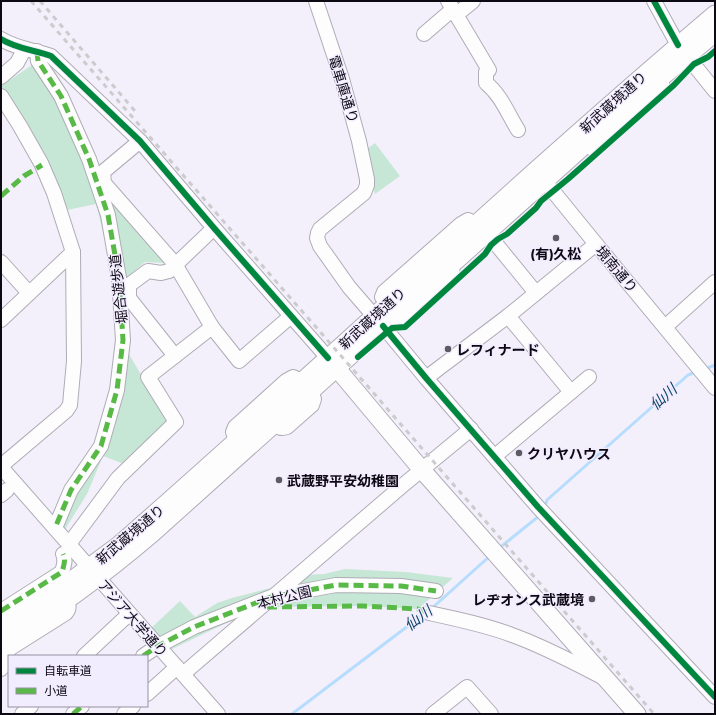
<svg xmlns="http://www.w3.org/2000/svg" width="716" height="715" viewBox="0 0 716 715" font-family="'Titillium Web','Noto Sans JP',sans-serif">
	<rect width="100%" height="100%" fill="#f3f0fb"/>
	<g fill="#c7e7d6">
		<path d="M 38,61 L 89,159 L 166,263 L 145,262 L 127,277 L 129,311 L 129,354 L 168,421 L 124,464 L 103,456 L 87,494 L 64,531 L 53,518 L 85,464 L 96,439 L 111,384 L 116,332 L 110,260 L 96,204 L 67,210 L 32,133 L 1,86 Z"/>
		<path d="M 375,143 L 400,176 L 375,194 L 362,153 Z"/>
		<path d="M 345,569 L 406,572 L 453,578 L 418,609 L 363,606 L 267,607 L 305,575 L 324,574 Z"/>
		<path d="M 278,586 L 245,614 L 168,651 L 149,630 L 180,601 L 195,617 L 217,603 L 232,598 Z"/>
	</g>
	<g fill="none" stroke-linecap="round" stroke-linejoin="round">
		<g stroke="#b7ddfe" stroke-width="3">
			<path d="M 705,369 L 715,365"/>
			<path d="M 546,503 L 547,500 L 688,375 L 696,372"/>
			<path d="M 498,549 L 539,516"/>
			<path d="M 431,609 L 491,555"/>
			<path d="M 292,714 L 425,613"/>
		</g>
		<g stroke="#afacb6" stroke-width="16">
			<g id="minor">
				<path d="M 316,1 L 342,79 L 359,141 L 367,179 L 367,185 L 364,193 L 320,229 L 318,233 L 317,238 L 320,246 L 349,287 L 374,316"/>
				<path d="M 448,1 L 489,70 L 486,72 L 486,83 C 501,95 508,114 518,130"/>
				<path d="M 654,1 L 678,45 L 715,91"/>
				<path d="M 456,15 L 473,1"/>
				<path d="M 424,34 L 453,9"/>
				<path d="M 1,39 C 17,49 35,50 51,56 L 140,141 L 214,228 L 328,358"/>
				<path d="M 37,51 L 38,61 L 61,96 L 89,159 L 108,215 L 119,278 L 123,340 L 117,390 L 101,446 L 71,490 L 55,528"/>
				<path d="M 1,77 L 17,63 L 24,50"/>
				<path d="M 1,96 L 20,126 L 41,163 L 54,193 L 73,252 L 74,361 L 70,405 L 66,411 L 1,466"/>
				<path d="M 140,141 L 103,172 L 104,183 L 175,264 L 212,327 L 239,361 L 291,316"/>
				<path d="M 586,144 L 593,149 L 661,91 L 663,87 L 660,79"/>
				<path d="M 539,174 L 596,244 L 715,388"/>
				<path d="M 487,233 L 536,293"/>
				<path d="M 1,262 L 29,293"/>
				<path d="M 387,304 L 382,297 L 384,292 L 461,224 L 468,220 L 476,225"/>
				<path d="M 394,316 L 402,321 L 407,319 L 450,280 C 453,274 454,272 450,266"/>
				<path d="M 508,316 L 571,392"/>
				<path d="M 1,320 L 73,252"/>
				<path d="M 383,326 L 426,378 L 538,507 L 715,697"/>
				<path d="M 665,327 L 715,282"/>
				<path d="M 175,356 L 129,298 L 129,285 L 148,271 L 161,273 L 169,271 L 214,228"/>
				<path d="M 426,378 L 508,316 L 596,244"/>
				<path d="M 275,424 C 279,428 281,429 287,427 L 312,405 L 314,399 L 311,392"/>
				<path d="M 236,440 L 233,432 L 235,427 L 286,381 L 293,377 L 301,381"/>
				<path d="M 495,456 L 589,377"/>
				<path d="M 1,467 L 218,714"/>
				<path d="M 1,495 L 7,490"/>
				<path d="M 69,544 L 118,478 L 176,422 L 148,377 L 212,327"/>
				<path d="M 1,611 L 62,572 C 64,565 66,560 63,554"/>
				<path d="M 429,613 C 457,619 486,625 512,635 C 543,646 573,662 602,677"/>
				<path d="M 1,654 L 66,613 C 70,608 69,606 66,601"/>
				<path d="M 84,656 L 129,614"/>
				<path d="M 143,656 L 158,646 L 194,627 L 271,597 L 336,585 L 401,586 L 436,591"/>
				<path d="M 1,669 L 6,661 L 8,650"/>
				<path d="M 183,674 L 402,486 L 471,429"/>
				<path d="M 147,694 L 177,667"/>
				<path d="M 22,714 L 31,706"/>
				<path d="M 73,714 L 82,706"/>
				<path d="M 124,714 L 133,706"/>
				<path d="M 433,714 L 467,687 L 491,714"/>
			</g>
		</g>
		<g stroke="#afacb6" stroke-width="19">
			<g id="major">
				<path d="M 329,359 L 422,470 L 637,714"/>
				<path d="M 1,626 L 65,585 L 120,544 C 320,369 512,186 715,14"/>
				<path d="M 1,642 C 56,611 106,573 154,532 L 644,92 L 715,33"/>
			</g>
		</g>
		<use href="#minor" stroke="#fdfdfe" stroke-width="14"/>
		<use href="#major" stroke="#fdfdfe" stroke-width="17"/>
		<g stroke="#cccbce" stroke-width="3" stroke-dasharray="5 5" stroke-linecap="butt">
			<path d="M 31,1 L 654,714"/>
			<path d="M 40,1 L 135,111"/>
		</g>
		<g stroke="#58b947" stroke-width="5" stroke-dasharray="10 5" stroke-linecap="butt">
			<path d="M 37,51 L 38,61 L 61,96 L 89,159 L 108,215 L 119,278 L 123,340 L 117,390 L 101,446 L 71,490 L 55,528"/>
			<path d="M 1,196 L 24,176 L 42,165"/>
			<path d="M 267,607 L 363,606 L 418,609 L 429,613"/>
			<path d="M 1,611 L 62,572 C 64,565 66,560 63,554"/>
			<path d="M 143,656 L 158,646 L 194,627 L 271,597 L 336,585 L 401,586 L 436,591"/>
			<path d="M 73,714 L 82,706"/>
		</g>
		<g stroke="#f2ecff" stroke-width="8">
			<g id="cycleway">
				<path d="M 654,1 L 678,45"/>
				<path d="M 1,39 C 17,49 35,50 51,56 L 140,141 L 214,228 L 328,358"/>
				<path d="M 383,326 L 426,378 L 538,507 L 715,697"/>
				<path d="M 358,357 L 392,328 L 405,327 L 485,254 L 491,245 L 498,239 L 507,234 L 536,208 L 541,201 L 568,179 L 674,85 L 694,64 L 708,57 L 715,51"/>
			</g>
		</g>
		<use href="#cycleway" stroke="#00873e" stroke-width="6"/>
	</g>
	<g fill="#5e5a64" stroke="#f2ecff" stroke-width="1.5">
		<circle cx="556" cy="238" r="4"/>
		<circle cx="448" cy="349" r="4"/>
		<circle cx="519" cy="453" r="4"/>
		<circle cx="279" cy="480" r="4"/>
		<circle cx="592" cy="599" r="4"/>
	</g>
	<g text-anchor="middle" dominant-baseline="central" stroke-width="3" stroke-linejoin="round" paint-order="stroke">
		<g font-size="14" fill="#0d0913" stroke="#f2ecff">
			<text transform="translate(344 89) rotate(73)">電車庫通り</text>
			<text transform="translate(613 102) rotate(-42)">新武蔵境通り</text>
			<text transform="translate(617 269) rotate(50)">境南通り</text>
			<text transform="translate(118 289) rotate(-96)">堀合遊歩道</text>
			<text transform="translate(372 318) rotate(-42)">新武蔵境通り</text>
			<text transform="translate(130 534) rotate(-40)">新武蔵境通り</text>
			<text transform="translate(284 597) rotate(-14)">本村公園</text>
			<text transform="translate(133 618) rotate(49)">アジア大学通り</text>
		</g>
		<g font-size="14" font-weight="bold" fill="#0d0913" stroke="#f2ecff" text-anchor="start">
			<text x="556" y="253" text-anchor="middle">(有)久松</text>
			<text x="456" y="349">レフィナード</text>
			<text x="527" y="453">クリヤハウス</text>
			<text x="287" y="480">武蔵野平安幼稚園</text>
			<text x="584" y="599" text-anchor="end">レヂオンス武蔵境</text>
		</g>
		<g font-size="15" font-style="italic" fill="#0c4465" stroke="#f2ecff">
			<text transform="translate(663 397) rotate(-42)">仙川</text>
			<text transform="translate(418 618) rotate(-38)">仙川</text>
		</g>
	</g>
	<rect width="716" height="715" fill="none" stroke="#0d0913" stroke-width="4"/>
	<rect x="8" y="655" width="140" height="52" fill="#f2ecff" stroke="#9691a1"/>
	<rect x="16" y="668" width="20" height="6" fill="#00873e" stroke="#9691a1"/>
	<text x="44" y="675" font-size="12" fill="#0d0913">自転車道</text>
	<rect x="16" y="688" width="20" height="6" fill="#58b947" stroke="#9691a1"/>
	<text x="44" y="695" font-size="12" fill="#0d0913">小道</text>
</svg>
